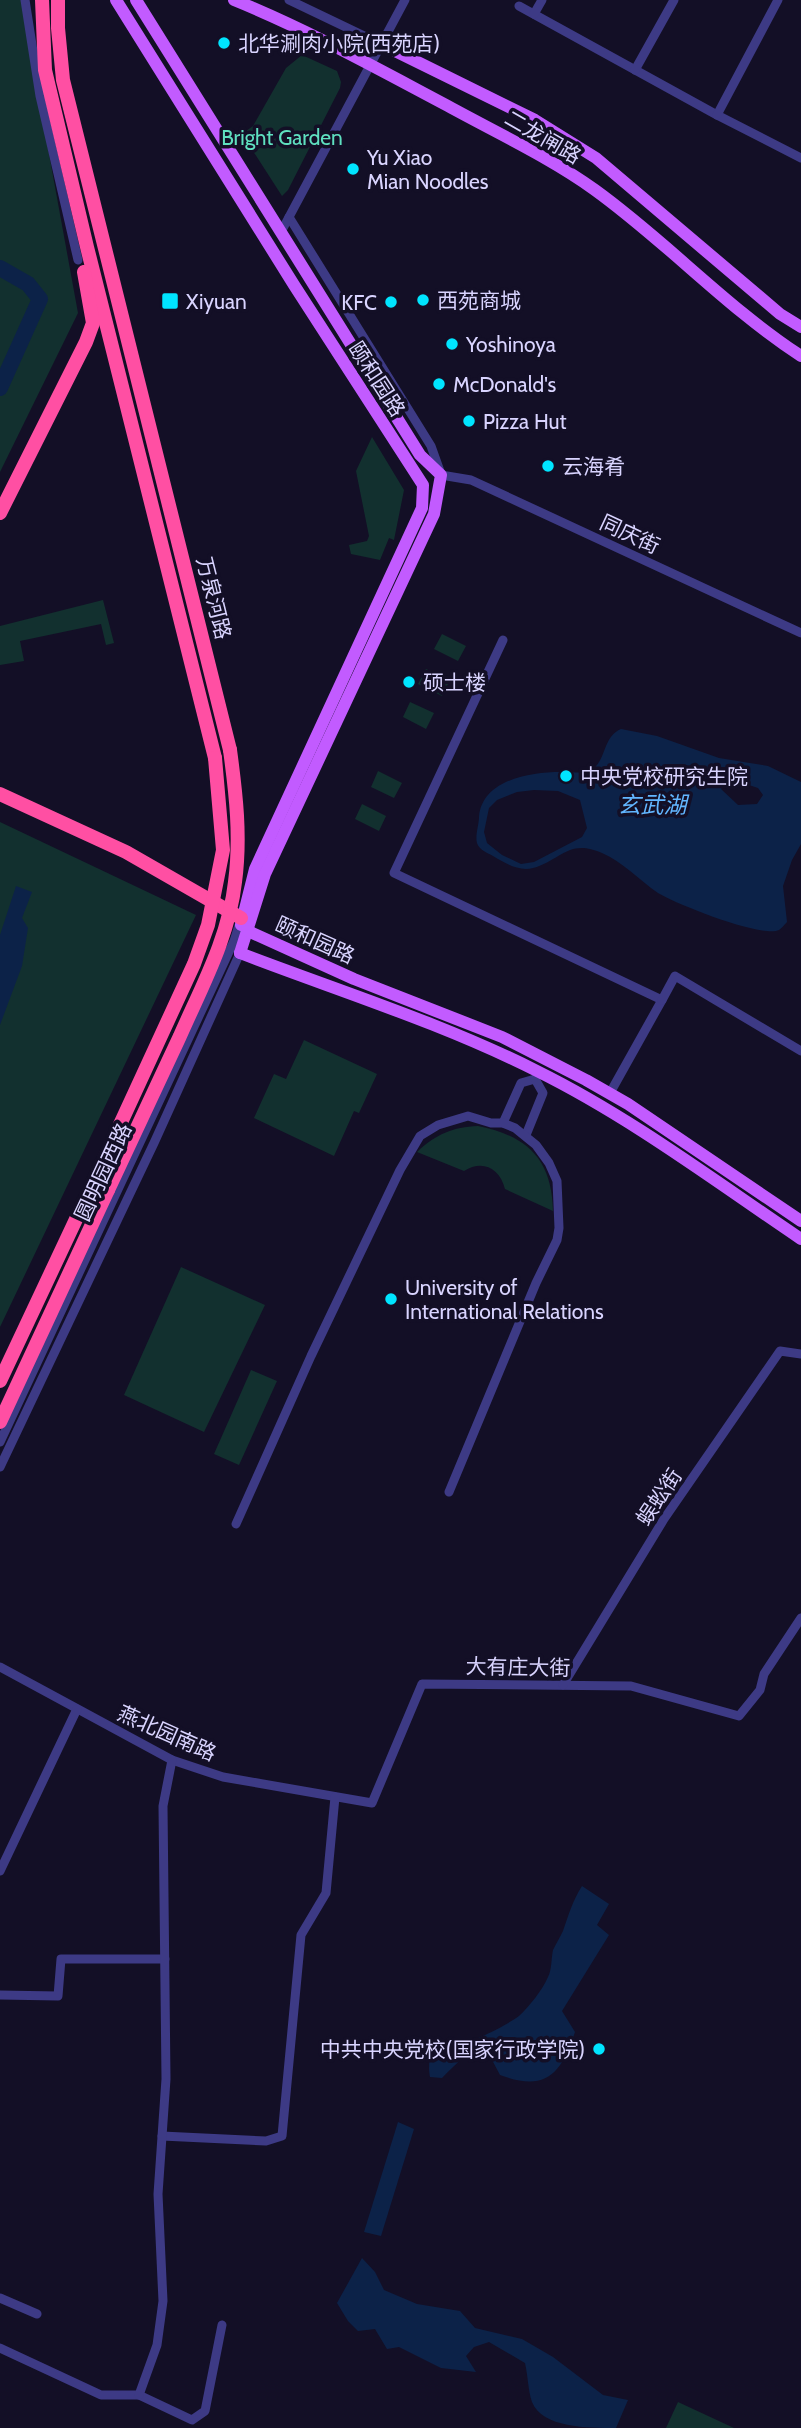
<svg xmlns="http://www.w3.org/2000/svg" width="801" height="2428" viewBox="0 0 801 2428" font-family="Cabin,'Noto Sans SC',sans-serif">
	<rect width="100%" height="100%" fill="#130f26"/>
	<g fill="#12302f">
		<path d="M 0,0 L 21,0 L 78,313 L 0,472 Z"/>
		<path d="M 302,55 L 337,71 L 341,82 L 340,88 L 288,190 L 282,196 L 242,134 L 253,126 L 286,68 Z"/>
		<path d="M 372,437 L 404,490 L 394,540 L 389,538 L 380,560 L 351,554 L 349,545 L 367,541 L 369,536 L 356,471 Z"/>
		<path d="M 103,600 L 114,643 L 106,645 L 101,624 L 20,641 L 24,661 L 0,665 L 0,626 Z"/>
		<path d="M 442,634 L 466,646 L 458,661 L 434,649 Z"/>
		<path d="M 426,669 L 450,680 L 442,696 L 418,684 Z"/>
		<path d="M 410,702 L 434,713 L 426,729 L 403,717 Z"/>
		<path d="M 378,771 L 402,783 L 394,798 L 371,787 Z"/>
		<path d="M 362,804 L 386,816 L 379,831 L 355,819 Z"/>
		<path d="M 0,822 L 196,915 L 0,1327 Z"/>
		<path d="M 304,1040 L 377,1074 L 359,1113 L 354,1111 L 334,1156 L 254,1118 L 274,1074 L 286,1079 Z"/>
		<path d="M 478,1126 C 528,1136 552,1160 553,1211 L 505,1189 C 500,1168 482,1159 464,1171 L 417,1152 C 436,1134 453,1127 478,1126 Z"/>
		<path d="M 181,1267 L 265,1305 L 204,1432 L 124,1395 Z"/>
		<path d="M 251,1370 L 277,1381 L 239,1465 L 214,1454 Z"/>
		<path d="M 678,2402 L 734,2428 L 666,2428 Z"/>
	</g>
	<g fill="#0c2248" fill-rule="evenodd">
		<path d="M 621,729 L 657,736 L 719,758 L 768,766 L 801,782 L 801,844 L 792,860 L 783,886 L 787,922 C 784,925 782,928 779,930 C 761,938 676,904 658,893 C 639,880 623,862 602,853 C 569,838 561,860 533,868 C 519,872 505,863 493,856 C 488,853 479,850 477,843 C 475,836 479,824 479,817 C 482,780 530,772 560,772 C 569,771 584,775 591,770 C 607,761 602,737 621,729 ZM 736,776 L 749,785 L 758,788 L 763,795 L 757,804 L 738,805 L 721,789 L 728,779 ZM 534,790 L 558,791 L 580,800 L 587,828 L 582,837 L 534,862 L 521,864 L 502,855 L 487,843 L 484,832 L 489,808 L 497,800 L 517,792 Z"/>
		<path d="M 16,886 L 32,892 L 22,918 L 28,928 L 22,966 L 0,1025 L 0,935 Z"/>
		<path d="M 582,1886 L 609,1904 L 597,1925 L 609,1935 L 562,2011 L 575,2032 C 561,2075 545,2092 500,2075 L 491,2058 L 492,2039 C 472,2047 457,2063 442,2078 L 430,2077 C 424,2043 448,2047 470,2041 C 481,2038 510,2023 519,2016 C 529,2007 543,1989 548,1977 C 552,1969 551,1959 553,1950 C 556,1944 560,1937 563,1931 C 569,1914 572,1902 582,1886 Z"/>
		<path d="M 398,2122 L 414,2129 L 381,2236 L 364,2232 Z"/>
		<path d="M 362,2258 L 375,2272 L 384,2290 L 417,2304 L 460,2311 L 475,2328 L 522,2339 L 553,2357 L 603,2395 L 628,2400 L 616,2428 C 588,2428 542,2428 532,2402 C 528,2390 528,2376 525,2363 L 489,2342 L 474,2347 L 466,2356 L 476,2372 L 441,2368 L 399,2347 L 387,2349 L 375,2329 L 358,2331 L 348,2321 L 337,2303 Z"/>
	</g>
	<g fill="none" stroke-linecap="round" stroke-linejoin="round">
		<path stroke="#0c2248" stroke-width="16" d="M 0,268 L 28,284 L 40,299 L 0,388"/>
		<g stroke="#3d3a85" stroke-width="9">
			<path d="M 25,0 L 40,96 L 78,260"/>
			<path d="M 289,0 L 381,44"/>
			<path d="M 519,6 L 717,115 L 801,158"/>
			<path d="M 534,14 L 542,0"/>
			<path d="M 635,70 L 674,0"/>
			<path d="M 717,115 L 778,0"/>
			<path d="M 289,217 L 431,446 L 441,474"/>
			<path d="M 281,232 L 405,0"/>
			<path d="M 441,475 L 471,480 L 801,633"/>
			<path d="M 503,640 L 394,873 L 662,1000 L 610,1093"/>
			<path d="M 662,1000 L 675,976 L 801,1051"/>
			<path d="M 503,1123 L 521,1083 L 535,1079 L 538,1072"/>
			<path d="M 526,1135 L 543,1093 L 535,1079"/>
			<path d="M 0,1442 L 234,941 L 241,919"/>
			<path d="M 0,1467 L 154,1143 L 240,953"/>
			<path d="M 236,1524 L 311,1356 L 400,1170 L 420,1136 L 438,1125 L 468,1116 L 491,1123 L 503,1123 L 515,1128 L 536,1145 L 549,1163 L 557,1181 L 559,1228 L 557,1240 L 536,1283 L 449,1492"/>
			<path d="M 0,1667 L 172,1760 L 223,1777 L 372,1803 L 422,1684 L 631,1686 L 739,1716 L 760,1690 L 764,1674 L 801,1618"/>
			<path d="M 563,1685 L 664,1519 L 780,1351 L 801,1354"/>
			<path d="M 0,1871 L 77,1709"/>
			<path d="M 0,1995 L 58,1996 L 61,1959 L 165,1959"/>
			<path d="M 162,2136 L 266,2141 L 282,2136 L 301,1935 L 326,1893 L 335,1797"/>
			<path d="M 0,2298 L 37,2314"/>
			<path d="M 0,2348 L 101,2395 L 139,2395 L 192,2420 L 205,2411 L 222,2325"/>
			<path d="M 139,2395 L 157,2345 L 163,2301 L 158,2194 L 166,2079 L 163,1806 L 172,1760"/>
		</g>
		<g stroke="#c25bff" stroke-width="12">
			<path d="M 116,0 L 294,285 L 423,485 L 422,508 L 255,869 L 241,925"/>
			<path d="M 136,0 L 420,455 L 441,475 L 434,514 L 265,874 L 240,953"/>
			<path d="M 234,0 C 308,30 378,69 448,106 C 497,133 549,157 595,190 C 667,242 726,307 801,356"/>
			<path d="M 381,44 L 535,120 L 596,158 L 780,314 L 801,327"/>
			<path d="M 248,931 L 354,979 L 502,1037 L 586,1080 L 628,1104 L 801,1221"/>
			<path d="M 240,953 C 339,991 442,1023 537,1071 C 630,1117 715,1181 801,1239"/>
		</g>
		<g stroke="#ff4fa3" stroke-width="14">
			<path d="M 42,0 L 45,70 L 87,247 L 215,758"/>
			<path d="M 58,0 L 58,28 L 63,80 L 230,750"/>
			<path d="M 0,513 L 86,342 L 93,323 L 84,272"/>
			<path d="M 0,794 L 126,852 L 241,918"/>
			<path d="M 0,1381 L 94,1181"/>
			<path d="M 0,1422 L 108,1190"/>
		</g>
		<g stroke="#ff4fa3" stroke-width="14">
			<path d="M 94,1181 L 194,964 L 208,925 L 223,850 L 215,758"/>
			<path d="M 108,1190 C 132,1139 156,1087 180,1036 C 202,986 229,937 235,882 C 241,837 236,794 230,750"/>
		</g>
	</g>
	<g fill="#00e5ff" stroke="#130f26" stroke-width="2.5">
		<circle cx="224" cy="43" r="7"/>
		<circle cx="353" cy="169" r="7"/>
		<circle cx="423" cy="300" r="7"/>
		<rect x="161" y="292" width="18" height="18" rx="3.5"/>
		<circle cx="391" cy="302" r="7"/>
		<circle cx="452" cy="344" r="7"/>
		<circle cx="439" cy="384" r="7"/>
		<circle cx="469" cy="421" r="7"/>
		<circle cx="548" cy="466" r="7"/>
		<circle cx="409" cy="682" r="7"/>
		<circle cx="566" cy="776" r="7"/>
		<circle cx="391" cy="1299" r="7"/>
		<circle cx="599" cy="2049" r="7"/>
	</g>
	<g text-anchor="middle" dominant-baseline="central" stroke-width="7" stroke-linejoin="round" paint-order="stroke">
		<g font-size="21" fill="#d9d4ff" stroke="#130f26" text-anchor="start">
			<text x="238" y="43">北华涮肉小院(西苑店)</text>
			<text x="367" y="157">Yu Xiao<tspan x="367" dy="24">Mian Noodles</tspan></text>
			<text x="437" y="300">西苑商城</text>
			<text x="186" y="301">Xiyuan</text>
			<text x="377" y="302" text-anchor="end">KFC</text>
			<text x="466" y="344">Yoshinoya</text>
			<text x="453" y="384">McDonald's</text>
			<text x="483" y="421">Pizza Hut</text>
			<text x="562" y="466">云海肴</text>
			<text x="423" y="682">硕士楼</text>
			<text x="580" y="776">中央党校研究生院</text>
			<text x="405" y="1287">University of<tspan x="405" dy="24">International Relations</tspan></text>
			<text x="585" y="2049" text-anchor="end">中共中央党校(国家行政学院)</text>
		</g>
		<g font-size="21" fill="#5fe0c0" stroke="#130f26">
			<text x="282" y="137">Bright Garden</text>
		</g>
		<g font-size="21" fill="#d9d4ff" stroke="#130f26">
			<text transform="translate(543 137) rotate(30)">二龙闸路</text>
			<text transform="translate(377 379) rotate(57)">颐和园路</text>
			<text transform="translate(630 534) rotate(25)">同庆街</text>
			<text transform="translate(214 598) rotate(76)">万泉河路</text>
			<text transform="translate(315 940) rotate(24)">颐和园路</text>
			<text transform="translate(103 1172) rotate(-65)">圆明园西路</text>
			<text transform="translate(659 1497) rotate(-56)">蜈蚣街</text>
			<text transform="translate(518 1667) rotate(1)">大有庄大街</text>
			<text transform="translate(167 1733) rotate(24)">燕北园南路</text>
		</g>
		<g font-size="23" font-style="italic" fill="#62b6ff" stroke="#130f26">
			<text x="652" y="805">玄武湖</text>
		</g>
	</g>
</svg>
